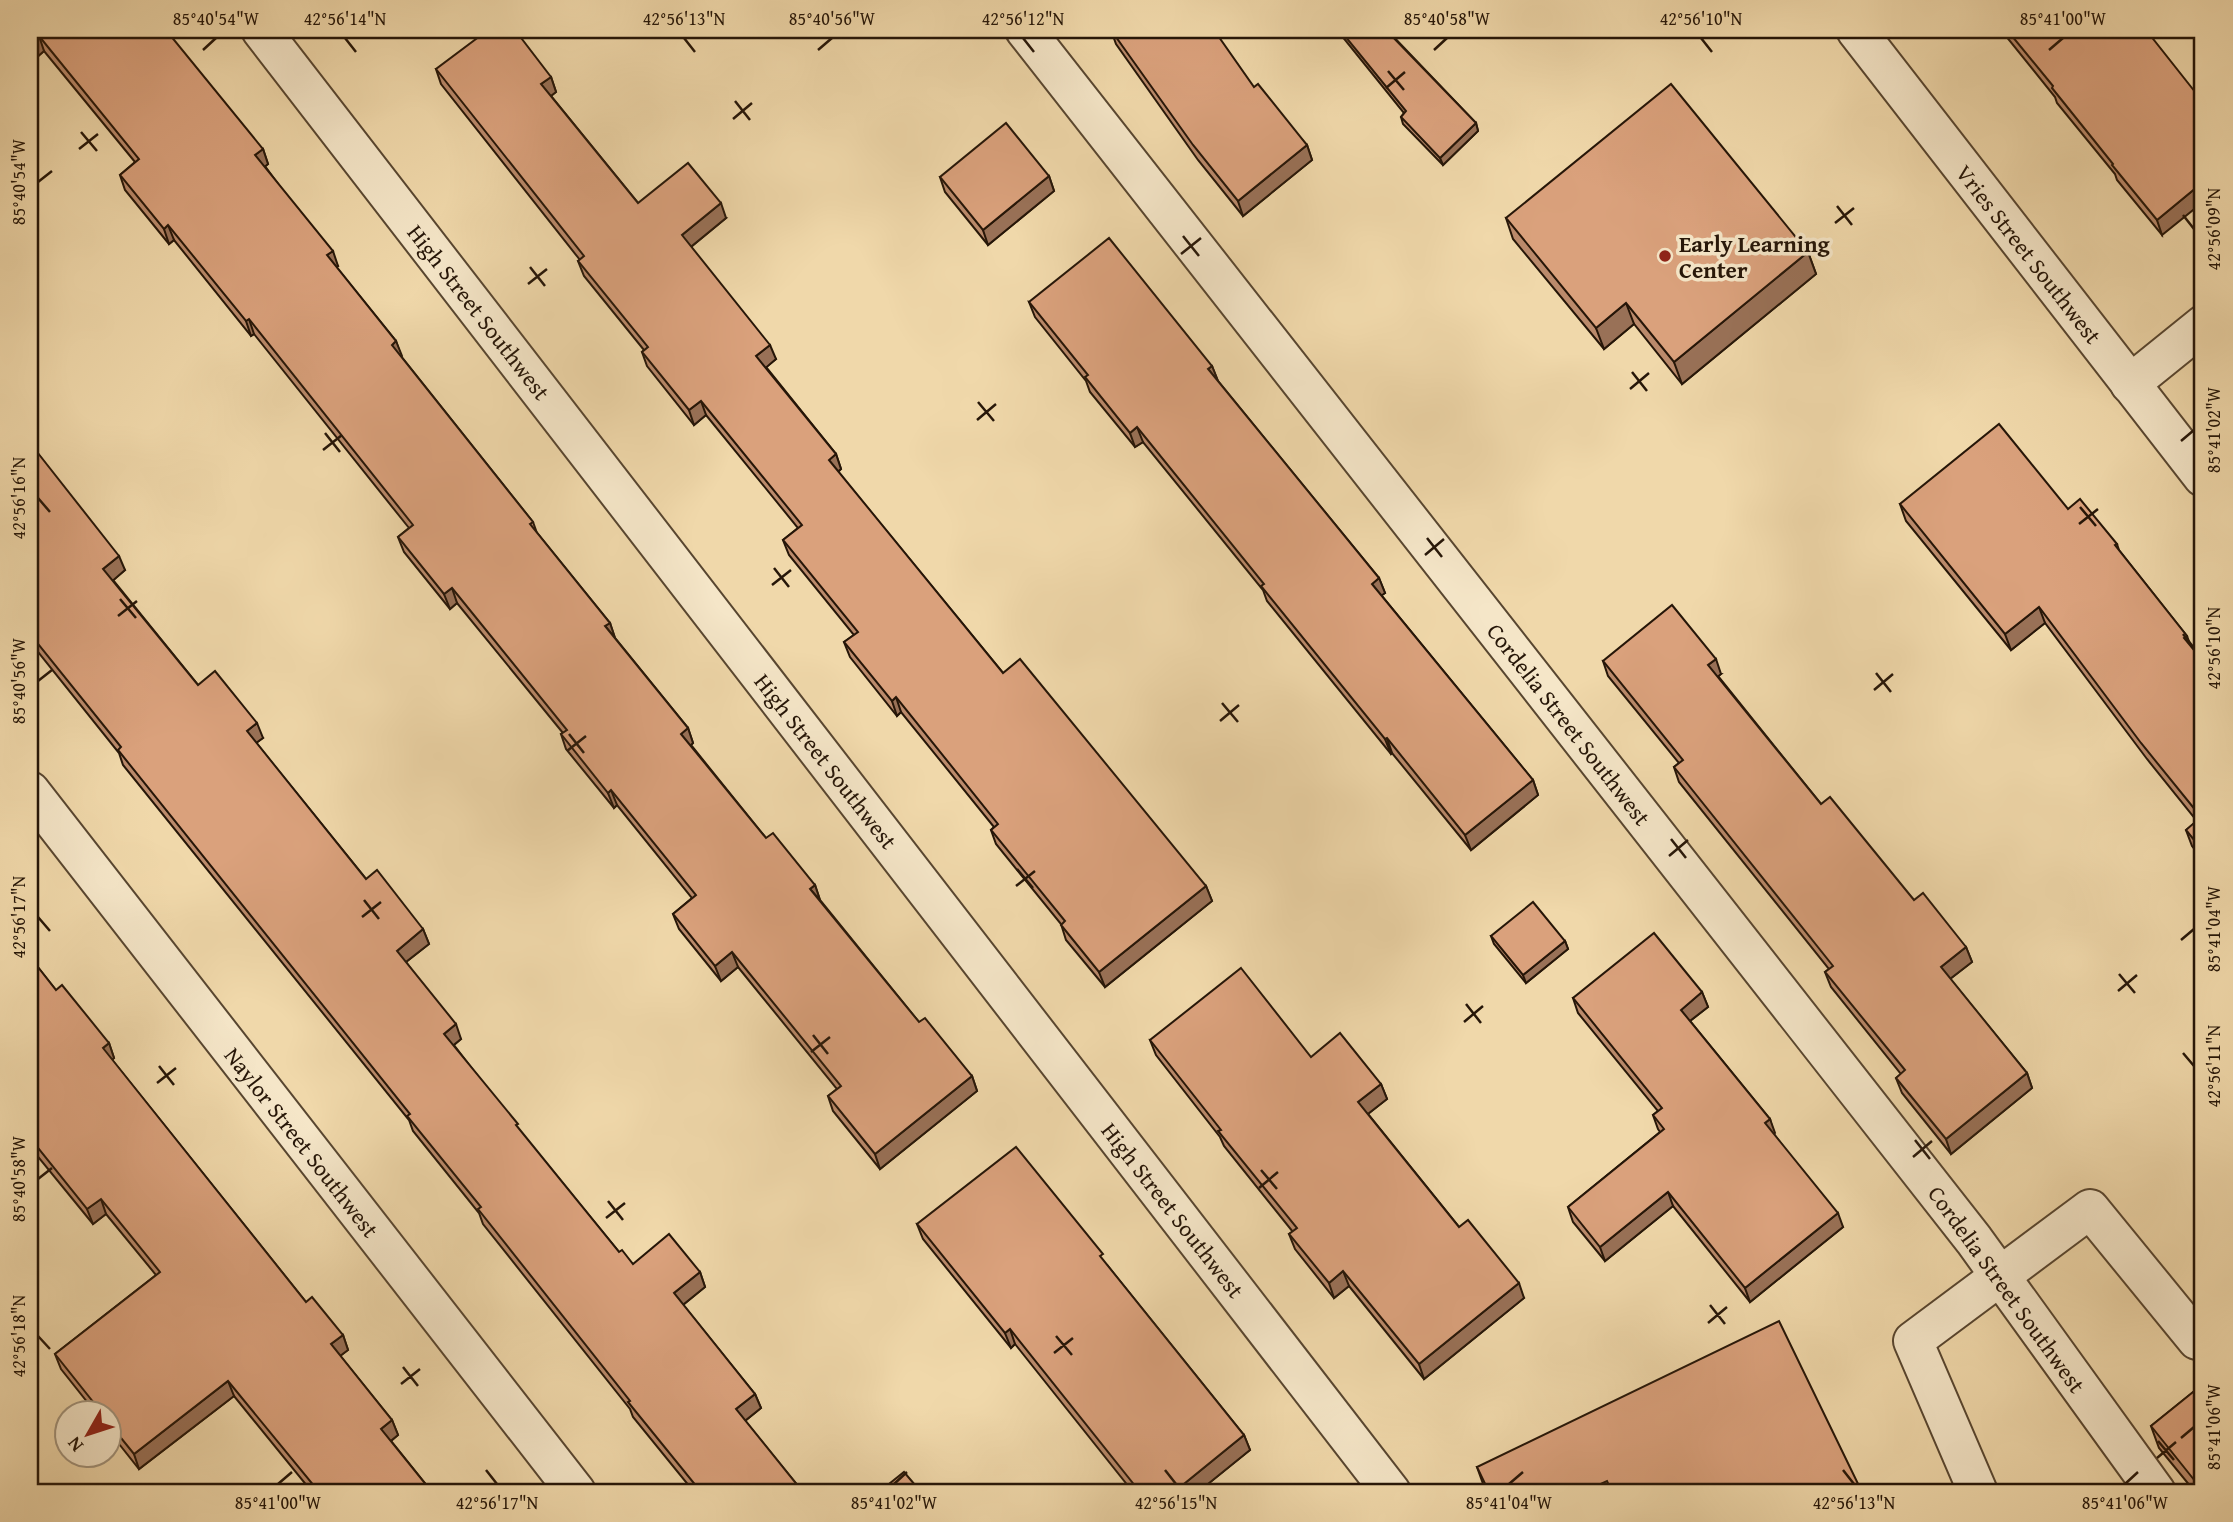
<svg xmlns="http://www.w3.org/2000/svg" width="2233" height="1522" viewBox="0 0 2233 1522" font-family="'Gentium Book Plus',serif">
	<rect width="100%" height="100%" fill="#f0d8aa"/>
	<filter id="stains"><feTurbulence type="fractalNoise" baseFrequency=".00286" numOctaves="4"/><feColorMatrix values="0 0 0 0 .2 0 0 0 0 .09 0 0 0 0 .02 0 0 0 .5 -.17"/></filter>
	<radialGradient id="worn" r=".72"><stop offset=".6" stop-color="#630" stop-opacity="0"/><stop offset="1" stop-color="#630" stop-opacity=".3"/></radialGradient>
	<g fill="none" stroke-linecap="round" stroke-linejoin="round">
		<g stroke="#584630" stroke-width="42">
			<g id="minor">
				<path d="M 261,30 L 1391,1492"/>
				<path d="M 1025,30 L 1974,1240 L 2156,1492"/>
				<path d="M 1856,30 L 2203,477"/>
				<path d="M 2130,384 L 2203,325"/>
				<path d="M 30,791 L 576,1492"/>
				<path d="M 1978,1492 L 1913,1341 L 2090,1209 L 2197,1340 L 2203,1341"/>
			</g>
		</g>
		<use href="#minor" stroke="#f5e6c8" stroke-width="38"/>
	</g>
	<g fill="#bb8a6b" stroke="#261608" stroke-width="2">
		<path d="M 30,30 L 263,149 L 268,164 L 265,166 L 338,266 L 336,267 L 396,341 L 401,356 L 533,522 L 537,533 L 610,623 L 615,638 L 688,728 L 693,743 L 691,745 L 766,838 L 815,885 L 820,900 L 919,1022 L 972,1076 L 977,1091 L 880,1169 L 833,1111 L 828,1096 L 837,1089 L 738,967 L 721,981 L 679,929 L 673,914 L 692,898 L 617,805 L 614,808 L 566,749 L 561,734 L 563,733 L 457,603 L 450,609 L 404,552 L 398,537 L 409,528 L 254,334 L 251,336 L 174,240 L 169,244 L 125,190 L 120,175 L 135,162 L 44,51 L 36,58 L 30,50 Z"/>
		<path d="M 1111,30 L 1254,87 L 1307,145 L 1312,160 L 1243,216 L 1198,160 L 1116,44 Z"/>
		<path d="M 1337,30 L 1390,30 L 1388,31 L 1476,123 L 1478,131 L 1443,165 L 1403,124 L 1401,117 L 1404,113 Z"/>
		<path d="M 2001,30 L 2146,30 L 2162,235 L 2117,180 L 2115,174 L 2057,103 L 2055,97 Z"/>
		<path d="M 436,69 L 551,77 L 556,92 L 551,96 L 638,203 L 726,218 L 691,247 L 776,359 L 766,367 L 836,454 L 841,469 L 838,472 L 1003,673 L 1206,886 L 1212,901 L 1105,987 L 1066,940 L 1061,924 L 996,844 L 991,830 L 994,827 L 901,712 L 897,716 L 850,657 L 844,642 L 854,635 L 789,555 L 783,540 L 798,528 L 706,415 L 694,425 L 647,366 L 642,352 L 644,350 L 584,276 L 578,261 L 580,260 L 441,84 Z"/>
		<path d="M 1049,176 L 1054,191 L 988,245 L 945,192 L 940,177 Z"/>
		<path d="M 1506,218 L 1808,252 L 1816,274 L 1682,384 L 1634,324 L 1604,349 L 1513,239 Z"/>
		<path d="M 1029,302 L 1212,366 L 1218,381 L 1379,578 L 1385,593 L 1381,595 L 1533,780 L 1538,795 L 1471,850 L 1392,753 L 1391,754 L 1267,601 L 1263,590 L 1143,442 L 1135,447 L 1090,392 L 1086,381 L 1035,317 Z"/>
		<path d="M 30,443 L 125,570 L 113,580 L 198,685 L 263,738 L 256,743 L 366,879 L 423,929 L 429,944 L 406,962 L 461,1039 L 454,1045 L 519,1130 L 619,1252 L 633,1264 L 700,1272 L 705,1287 L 683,1305 L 755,1394 L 761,1408 L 745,1421 L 803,1492 L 694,1492 L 633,1417 L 630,1409 L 483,1224 L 479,1213 L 413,1131 L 409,1120 L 123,765 L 119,753 L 30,642 Z"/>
		<path d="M 1900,504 L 2068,509 L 2117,544 L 2119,550 L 2187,636 L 2190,644 L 2203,661 L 2203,860 L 2192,846 L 2186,830 L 2197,821 L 2147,759 L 2045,623 L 2011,650 L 1906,521 Z"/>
		<path d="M 1603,661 L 1721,674 L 1718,676 L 1821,804 L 1914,900 L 1966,947 L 1972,962 L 1950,979 L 2027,1073 L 2032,1088 L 1951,1154 L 1902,1093 L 1896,1078 L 1901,1074 L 1831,987 L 1825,972 L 1829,969 L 1679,782 L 1674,767 L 1679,763 L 1608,676 Z"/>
		<path d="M 1491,936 L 1565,941 L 1568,949 L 1526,983 L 1494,944 Z"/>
		<path d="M 30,957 L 56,990 L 109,1043 L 114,1058 L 112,1060 L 306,1302 L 343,1335 L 348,1350 L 340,1356 L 392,1420 L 398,1435 L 391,1441 L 432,1492 L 312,1492 L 234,1396 L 139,1469 L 108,1430 L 108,1413 L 96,1413 L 61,1369 L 55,1354 L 156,1275 L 106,1214 L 93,1224 L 30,1147 Z"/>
		<path d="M 1702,992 L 1708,1007 L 1690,1021 L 1770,1119 L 1774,1134 L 1843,1227 L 1750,1302 L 1673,1206 L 1605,1261 L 1573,1222 L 1568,1207 L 1660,1132 L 1658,1129 L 1653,1115 L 1658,1111 L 1578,1013 L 1573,998 Z"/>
		<path d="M 1150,1040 L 1311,1057 L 1381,1084 L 1387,1099 L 1368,1114 L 1459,1227 L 1524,1298 L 1424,1379 L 1349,1286 L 1334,1298 L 1295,1249 L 1289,1234 L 1293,1232 L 1224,1146 L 1220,1137 L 1156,1055 Z"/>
		<path d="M 917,1224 L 1107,1265 L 1244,1435 L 1250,1450 L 1198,1492 L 1133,1492 L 1015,1344 L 1011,1348 L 923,1239 Z"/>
		<path d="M 2203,1384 L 2203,1492 L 2195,1492 L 2159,1448 L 2151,1426 Z"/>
		<path d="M 1477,1467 L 1862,1492 L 1486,1492 Z"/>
	</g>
	<g fill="#997157" stroke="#261608" stroke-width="2">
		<path d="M 39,36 L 44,51 L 36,58 L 30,43 Z"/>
		<path d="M 551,77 L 556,92 L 547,99 L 541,84 Z"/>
		<path d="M 1476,123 L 1478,131 L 1443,165 L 1440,158 Z"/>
		<path d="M 1307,145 L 1312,160 L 1243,216 L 1238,201 Z"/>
		<path d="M 263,149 L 268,164 L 261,170 L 255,155 Z"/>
		<path d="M 1049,176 L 1054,191 L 988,245 L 983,230 Z"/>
		<path d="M 2203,182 L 2203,202 L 2162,235 L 2157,220 Z"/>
		<path d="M 721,203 L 726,218 L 687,250 L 682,235 Z"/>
		<path d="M 168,225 L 174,240 L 169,244 L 164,229 Z"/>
		<path d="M 333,251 L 338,266 L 332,270 L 327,255 Z"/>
		<path d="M 1808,252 L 1816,274 L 1682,384 L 1674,362 Z"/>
		<path d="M 1626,303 L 1634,324 L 1604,349 L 1596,328 Z"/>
		<path d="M 249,319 L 254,334 L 251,336 L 246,321 Z"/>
		<path d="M 396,341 L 402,356 L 397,360 L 392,345 Z"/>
		<path d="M 770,345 L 776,359 L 762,371 L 756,356 Z"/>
		<path d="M 1212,366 L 1218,381 L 1208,369 Z"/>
		<path d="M 701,401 L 706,415 L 694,425 L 689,410 Z"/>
		<path d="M 1137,427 L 1143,442 L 1135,447 L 1130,433 Z"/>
		<path d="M 836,454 L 841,469 L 834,475 L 829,460 Z"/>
		<path d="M 119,556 L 125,570 L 109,584 L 103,569 Z"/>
		<path d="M 1379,578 L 1385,593 L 1377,599 L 1372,584 Z"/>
		<path d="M 452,588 L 457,603 L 450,609 L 444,594 Z"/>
		<path d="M 2039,607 L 2045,623 L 2011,650 L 2005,634 Z"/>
		<path d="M 610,623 L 615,638 L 605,626 Z"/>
		<path d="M 1716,659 L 1721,674 L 1714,680 L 1708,665 Z"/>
		<path d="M 896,697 L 901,712 L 897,716 L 892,701 Z"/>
		<path d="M 257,723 L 263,738 L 252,746 L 247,731 Z"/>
		<path d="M 688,728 L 693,743 L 687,749 L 681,734 Z"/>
		<path d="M 1387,738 L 1392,753 L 1391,754 L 1385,739 Z"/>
		<path d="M 1533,780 L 1538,795 L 1471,850 L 1465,835 Z"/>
		<path d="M 611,790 L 617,805 L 614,808 L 608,793 Z"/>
		<path d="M 815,885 L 820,900 L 810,889 Z"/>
		<path d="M 1206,886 L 1212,901 L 1105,987 L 1099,972 Z"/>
		<path d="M 423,929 L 429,944 L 402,965 L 397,951 Z"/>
		<path d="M 1565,941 L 1568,949 L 1526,983 L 1523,975 Z"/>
		<path d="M 1966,947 L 1972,962 L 1946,982 L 1941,967 Z"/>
		<path d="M 732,952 L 738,967 L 721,981 L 715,966 Z"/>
		<path d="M 1702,992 L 1708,1007 L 1686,1024 L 1681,1010 Z"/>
		<path d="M 456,1024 L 461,1039 L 450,1048 L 444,1034 Z"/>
		<path d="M 109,1043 L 114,1058 L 108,1063 L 103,1048 Z"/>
		<path d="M 2027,1073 L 2032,1088 L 1951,1154 L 1946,1139 Z"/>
		<path d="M 972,1076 L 977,1091 L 880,1169 L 875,1154 Z"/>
		<path d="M 1381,1084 L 1387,1099 L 1364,1117 L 1358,1102 Z"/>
		<path d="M 1770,1119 L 1775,1133 L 1770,1137 L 1765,1123 Z"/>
		<path d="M 1668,1192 L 1673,1206 L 1605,1261 L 1600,1247 Z"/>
		<path d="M 101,1199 L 106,1214 L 93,1224 L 87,1209 Z"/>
		<path d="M 1838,1213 L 1843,1227 L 1750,1302 L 1745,1288 Z"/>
		<path d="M 1343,1271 L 1349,1286 L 1334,1298 L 1329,1283 Z"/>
		<path d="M 700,1272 L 705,1287 L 679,1308 L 674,1293 Z"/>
		<path d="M 1519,1283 L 1524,1298 L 1424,1379 L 1419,1364 Z"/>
		<path d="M 1010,1329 L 1015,1344 L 1011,1348 L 1005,1333 Z"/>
		<path d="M 343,1335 L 348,1350 L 336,1359 L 331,1344 Z"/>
		<path d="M 228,1381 L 234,1396 L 139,1469 L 134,1454 Z"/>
		<path d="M 755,1394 L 761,1408 L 741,1424 L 736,1409 Z"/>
		<path d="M 392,1420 L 398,1435 L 387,1444 L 381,1429 Z"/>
		<path d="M 1244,1435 L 1250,1450 L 1198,1492 L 1174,1492 Z"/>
	</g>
	<g fill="#daa17c" stroke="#261608" stroke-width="2">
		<path d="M 30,30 L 166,30 L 263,149 L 255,155 L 333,251 L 327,255 L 396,341 L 392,345 L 533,522 L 530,524 L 610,623 L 605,626 L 688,728 L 681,734 L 766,838 L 773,833 L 815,885 L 810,889 L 919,1022 L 925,1018 L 972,1076 L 875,1154 L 828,1096 L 841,1086 L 732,952 L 715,966 L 673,914 L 696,895 L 611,790 L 608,793 L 561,734 L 567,730 L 452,588 L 444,594 L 398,537 L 413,525 L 249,319 L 246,321 L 168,225 L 164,229 L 120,175 L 139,159 L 39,36 L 30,43 Z"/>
		<path d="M 488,30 L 515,30 L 551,77 L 541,84 L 638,203 L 688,163 L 721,203 L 682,235 L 770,345 L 756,356 L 836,454 L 829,460 L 1003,673 L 1020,659 L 1206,886 L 1099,972 L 1061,925 L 1065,921 L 991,830 L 998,824 L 896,697 L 892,701 L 844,642 L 858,632 L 783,540 L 802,525 L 701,401 L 689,410 L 642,352 L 648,347 L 578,261 L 584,256 L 436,69 Z"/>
		<path d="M 1111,30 L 1214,30 L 1254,87 L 1258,84 L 1307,145 L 1238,201 L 1193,145 Z"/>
		<path d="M 1340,30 L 1386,30 L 1476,123 L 1440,158 L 1401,117 L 1406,111 Z"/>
		<path d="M 2007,30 L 2146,30 L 2203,102 L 2203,182 L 2157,220 L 2112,165 L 2113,164 L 2052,88 L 2053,86 Z"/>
		<path d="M 1671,84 L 1808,252 L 1674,362 L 1626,303 L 1596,328 L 1506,218 Z"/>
		<path d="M 1006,123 L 1049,176 L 983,230 L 940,177 Z"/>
		<path d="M 1109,238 L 1212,366 L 1208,369 L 1379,578 L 1372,584 L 1533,780 L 1465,835 L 1387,738 L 1385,739 L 1261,586 L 1264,584 L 1137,427 L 1130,433 L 1085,377 L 1088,375 L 1029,302 Z"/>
		<path d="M 1999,424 L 2068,509 L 2080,499 L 2117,544 L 2115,545 L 2187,636 L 2184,638 L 2203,661 L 2203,851 L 2186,830 L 2201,817 L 2141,743 L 2039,607 L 2005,634 L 1900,504 Z"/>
		<path d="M 30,443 L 119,556 L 103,569 L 198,685 L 215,671 L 257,723 L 247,731 L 366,879 L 377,870 L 423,929 L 397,951 L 456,1024 L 444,1034 L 518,1124 L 516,1125 L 619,1252 L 622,1250 L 633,1264 L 669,1234 L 700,1272 L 674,1293 L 755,1394 L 736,1409 L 803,1492 L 701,1492 L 628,1402 L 630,1401 L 478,1209 L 481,1207 L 407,1116 L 410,1114 L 118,750 L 121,747 L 30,634 Z"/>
		<path d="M 1672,605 L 1716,659 L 1708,665 L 1821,804 L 1830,797 L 1914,900 L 1923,893 L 1966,947 L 1941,967 L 2027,1073 L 1946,1139 L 1896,1078 L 1905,1070 L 1825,972 L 1833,966 L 1674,767 L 1683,760 L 1603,661 Z"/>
		<path d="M 1533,902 L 1565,941 L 1523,975 L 1491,936 Z"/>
		<path d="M 1654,933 L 1702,992 L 1681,1010 L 1770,1119 L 1765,1123 L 1838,1213 L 1745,1288 L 1668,1192 L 1600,1247 L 1568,1207 L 1664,1129 L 1653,1115 L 1662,1108 L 1573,998 Z"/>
		<path d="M 30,957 L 56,990 L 62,985 L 109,1043 L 103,1048 L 306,1302 L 312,1297 L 343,1335 L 331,1344 L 392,1420 L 381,1429 L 432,1492 L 319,1492 L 228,1381 L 134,1454 L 108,1422 L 108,1413 L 102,1413 L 55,1354 L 160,1272 L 101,1199 L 87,1209 L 30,1138 Z"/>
		<path d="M 1241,968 L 1311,1057 L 1340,1033 L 1381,1084 L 1358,1102 L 1459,1227 L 1468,1220 L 1519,1283 L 1419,1364 L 1343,1271 L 1329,1283 L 1289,1234 L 1297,1228 L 1218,1131 L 1221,1130 L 1150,1040 Z"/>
		<path d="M 1016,1147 L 1103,1254 L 1100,1256 L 1244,1435 L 1174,1492 L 1140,1492 L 1010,1329 L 1005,1333 L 917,1224 Z"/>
		<path d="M 1779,1321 L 1862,1492 L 1612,1492 L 1607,1481 L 1583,1492 L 1489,1492 L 1477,1467 Z"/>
		<path d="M 2203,1384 L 2203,1491 L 2151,1426 Z"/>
		<path d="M 904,1472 L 921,1492 L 879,1492 Z"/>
	</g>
	<path fill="none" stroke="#261608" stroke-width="2.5" d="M 345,38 L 356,52M 684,38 L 695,52M 1023,38 L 1034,52M 1701,38 L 1712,52M 203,50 L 216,38M 818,50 L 832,38M 1434,50 L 1447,38M 2049,50 L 2063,38M 1388,71 L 1404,90M 1386,88 L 1405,72M 735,101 L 750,120M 733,119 L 752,103M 81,132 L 97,151M 79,149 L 98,134M 38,182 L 52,171M 1837,206 L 1852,225M 2183,215 L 2194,229M 1835,223 L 1854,208M 1183,236 L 1199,256M 1181,254 L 1201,238M 530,267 L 545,286M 528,284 L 547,269M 1632,372 L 1647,391M 1630,389 L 1649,373M 978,402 L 994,421M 977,420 L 996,404M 325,433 L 340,452M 2181,441 L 2194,430M 323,450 L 342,435M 38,498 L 50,512M 2080,507 L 2096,526M 2079,524 L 2098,509M 1427,538 L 1442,557M 1425,555 L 1444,539M 774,568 L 789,587M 772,585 L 791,570M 120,599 L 136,618M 118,616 L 137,601M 2183,634 L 2194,648M 1876,673 L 1891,692M 38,681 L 52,670M 1874,690 L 1893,674M 1222,703 L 1238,722M 1220,721 L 1239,705M 569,734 L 584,753M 567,751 L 586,736M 1671,839 L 1686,858M 1669,856 L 1688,840M 1017,869 L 1033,888M 1016,886 L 1035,871M 364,900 L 379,919M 38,917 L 50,931M 362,917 L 381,902M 2181,940 L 2194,929M 2119,974 L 2135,993M 2118,991 L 2137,975M 1466,1004 L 1481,1023M 1464,1022 L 1483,1006M 813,1035 L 828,1054M 811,1052 L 830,1037M 2183,1053 L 2194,1066M 159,1066 L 174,1085M 157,1083 L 176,1068M 1915,1140 L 1930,1159M 1913,1157 L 1932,1141M 1261,1170 L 1277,1189M 38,1179 L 52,1168M 1259,1188 L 1278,1172M 608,1201 L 623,1220M 606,1218 L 625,1203M 1710,1305 L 1725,1324M 1708,1323 L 1727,1307M 38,1336 L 50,1349M 1056,1336 L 1072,1355M 1054,1353 L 1073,1338M 403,1367 L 418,1386M 401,1384 L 420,1369M 2181,1438 L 2194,1427M 2158,1441 L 2174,1460M 2157,1458 L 2176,1442M 486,1470 L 497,1484M 1165,1470 L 1176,1484M 1843,1470 L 1854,1484M 278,1484 L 292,1472M 894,1484 L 907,1472M 1509,1484 L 1523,1472M 2125,1484 L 2138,1472"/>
	<circle fill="#8f2418" stroke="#f5e6c8" stroke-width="2.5" cx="1665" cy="256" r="7"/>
	<g text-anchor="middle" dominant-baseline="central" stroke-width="7" stroke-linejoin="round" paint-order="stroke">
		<g font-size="23" font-weight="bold" fill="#261608" stroke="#f5e6c8" text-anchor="start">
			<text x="1679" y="243">Early Learning<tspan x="1679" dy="26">Center</tspan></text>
		</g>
		<g font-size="23" fill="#261608" stroke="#f5e6c8">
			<text transform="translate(2029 254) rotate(52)">Vries Street Southwest</text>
			<text transform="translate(479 312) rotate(52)">High Street Southwest</text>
			<text transform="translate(1569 724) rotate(52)">Cordelia Street Southwest</text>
			<text transform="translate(826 761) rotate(52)">High Street Southwest</text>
			<text transform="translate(302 1142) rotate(52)">Naylor Street Southwest</text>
			<text transform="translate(1173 1210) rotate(52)">High Street Southwest</text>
			<text transform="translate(2007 1289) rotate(54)">Cordelia Street Southwest</text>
		</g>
	</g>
	<rect width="2233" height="1522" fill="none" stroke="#f0d8aa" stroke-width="77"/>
	<g transform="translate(88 1434) rotate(231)"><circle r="33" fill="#f5e6c8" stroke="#a2937b" stroke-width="2"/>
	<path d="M0-5L12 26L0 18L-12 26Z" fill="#8f2418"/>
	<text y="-10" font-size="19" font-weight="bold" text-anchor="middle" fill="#261608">N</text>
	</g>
	<rect x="38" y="38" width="2156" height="1446" fill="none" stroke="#261608" stroke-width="2.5"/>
	<g font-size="18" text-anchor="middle" fill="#261608">
		<text x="216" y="25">85°40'54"W</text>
		<text x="345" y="25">42°56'14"N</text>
		<text x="684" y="25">42°56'13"N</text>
		<text x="832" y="25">85°40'56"W</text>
		<text x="1023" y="25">42°56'12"N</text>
		<text x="1447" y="25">85°40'58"W</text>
		<text x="1701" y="25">42°56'10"N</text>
		<text x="2063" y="25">85°41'00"W</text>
		<text transform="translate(19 182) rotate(-90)" y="6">85°40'54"W</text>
		<text transform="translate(2214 229) rotate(-90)" y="6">42°56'09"N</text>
		<text transform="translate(2214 430) rotate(-90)" y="6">85°41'02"W</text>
		<text transform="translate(19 498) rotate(-90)" y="6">42°56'16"N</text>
		<text transform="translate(2214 648) rotate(-90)" y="6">42°56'10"N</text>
		<text transform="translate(19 681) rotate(-90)" y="6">85°40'56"W</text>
		<text transform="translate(19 917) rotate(-90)" y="6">42°56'17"N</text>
		<text transform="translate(2214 929) rotate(-90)" y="6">85°41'04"W</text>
		<text transform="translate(2214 1066) rotate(-90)" y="6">42°56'11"N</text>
		<text transform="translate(19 1179) rotate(-90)" y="6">85°40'58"W</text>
		<text transform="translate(19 1336) rotate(-90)" y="6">42°56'18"N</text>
		<text transform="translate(2214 1427) rotate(-90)" y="6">85°41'06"W</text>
		<text x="278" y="1509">85°41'00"W</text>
		<text x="497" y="1509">42°56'17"N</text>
		<text x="894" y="1509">85°41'02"W</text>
		<text x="1176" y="1509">42°56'15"N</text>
		<text x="1509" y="1509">85°41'04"W</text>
		<text x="1854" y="1509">42°56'13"N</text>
		<text x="2125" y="1509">85°41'06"W</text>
	</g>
	<rect width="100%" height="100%" filter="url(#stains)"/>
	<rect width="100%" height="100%" fill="url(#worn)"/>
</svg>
